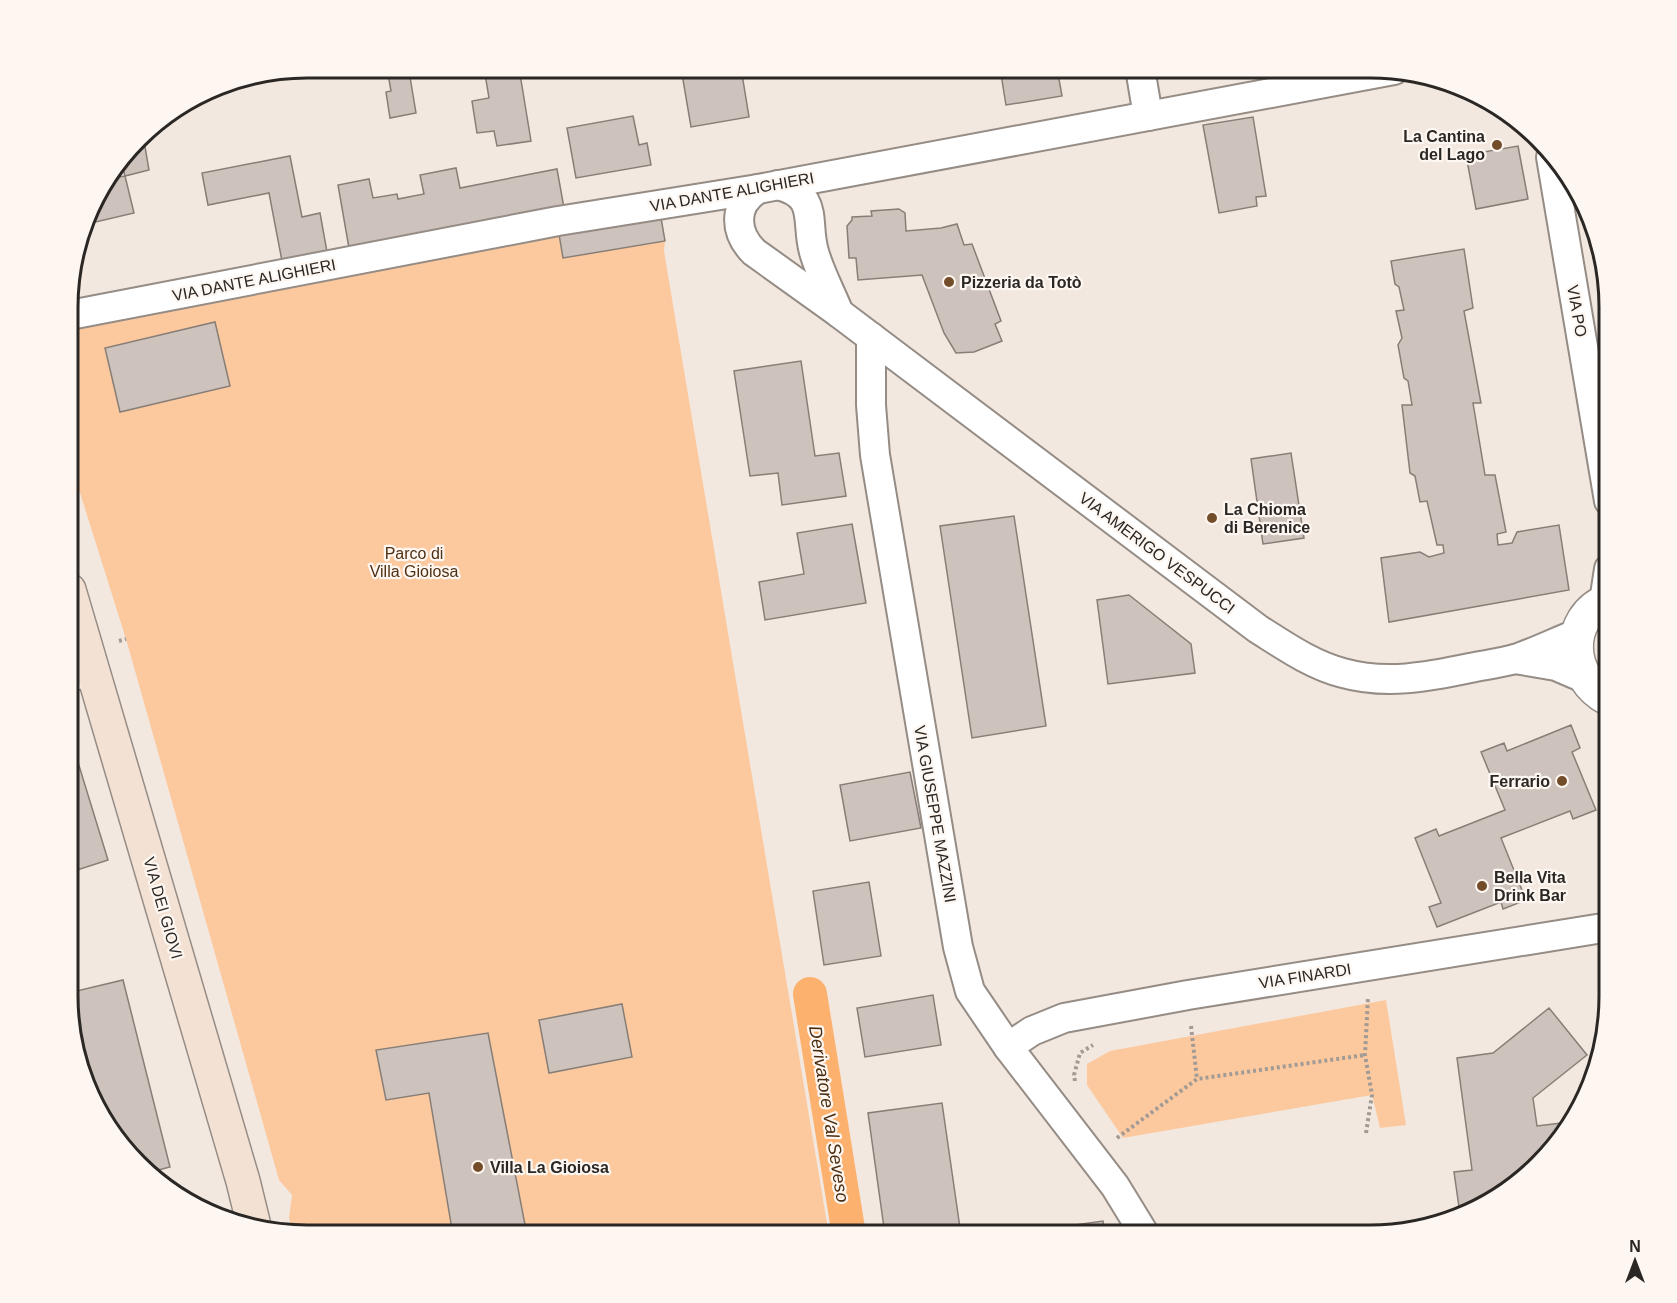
<svg xmlns="http://www.w3.org/2000/svg" width="1677" height="1303" viewBox="0 0 1677 1303" font-family="Arial,sans-serif">
	<rect width="100%" height="100%" fill="#f2e8e0"/>
	<g fill="#fcc99f">
		<path d="M 660,212 L 665,241 L 664,251 L 829,1235 L 294,1235 L 289,1218 L 292,1195 L 279,1180 L 126,639 L 69,458 L 69,325 Z"/>
		<path d="M 1386,1000 L 1406,1125 L 1380,1128 L 1372,1095 L 1123,1138 L 1087,1085 L 1087,1064 L 1110,1051 Z"/>
	</g>
	<g fill="none" stroke-linecap="round" stroke-linejoin="round">
		<path stroke="#fcb16f" stroke-width="34" d="M 810,994 L 849,1235"/>
	</g>
	<g fill="#cdc3bc" stroke="#877e77" stroke-width="1.5">
		<path d="M 387,68 L 430,68 L 431,74 L 410,77 L 416,113 L 390,118 L 386,92 L 391,91 Z"/>
		<path d="M 484,68 L 519,68 L 531,141 L 497,146 L 494,131 L 477,133 L 472,101 L 489,98 Z"/>
		<path d="M 681,68 L 741,68 L 749,117 L 691,127 Z"/>
		<path d="M 1000,68 L 1057,68 L 1062,96 L 1006,105 Z"/>
		<path d="M 633,116 L 639,145 L 647,143 L 651,165 L 576,178 L 567,128 Z"/>
		<path d="M 1253,117 L 1266,196 L 1256,197 L 1257,206 L 1219,213 L 1203,125 Z"/>
		<path d="M 143,135 L 149,170 L 125,176 L 121,161 Z"/>
		<path d="M 1518,146 L 1528,199 L 1476,209 L 1466,155 Z"/>
		<path d="M 290,156 L 302,217 L 320,213 L 327,252 L 282,261 L 269,193 L 208,205 L 202,173 Z"/>
		<path d="M 456,168 L 460,188 L 557,169 L 564,208 L 349,248 L 338,185 L 369,179 L 373,198 L 397,194 L 398,199 L 424,194 L 420,175 Z"/>
		<path d="M 125,176 L 134,213 L 87,224 L 99,188 L 106,179 Z"/>
		<path d="M 899,209 L 905,213 L 906,231 L 941,228 L 957,224 L 964,245 L 972,244 L 1001,321 L 995,324 L 1002,341 L 974,352 L 956,353 L 944,333 L 922,275 L 858,280 L 856,258 L 849,258 L 847,226 L 852,220 L 852,217 L 872,216 L 871,211 Z"/>
		<path d="M 660,212 L 665,241 L 563,258 L 558,228 Z"/>
		<path d="M 1464,249 L 1473,308 L 1464,311 L 1481,403 L 1473,403 L 1485,475 L 1495,475 L 1506,532 L 1497,534 L 1498,545 L 1512,543 L 1517,532 L 1559,525 L 1569,590 L 1389,622 L 1381,558 L 1420,552 L 1429,557 L 1444,553 L 1443,545 L 1437,545 L 1427,501 L 1420,502 L 1415,476 L 1410,473 L 1402,405 L 1412,405 L 1408,381 L 1404,378 L 1398,345 L 1402,338 L 1396,311 L 1404,310 L 1399,287 L 1395,284 L 1391,261 Z"/>
		<path d="M 215,322 L 230,386 L 120,412 L 105,348 Z"/>
		<path d="M 801,361 L 815,456 L 839,453 L 846,496 L 782,505 L 778,473 L 750,476 L 734,371 Z"/>
		<path d="M 1291,453 L 1304,538 L 1263,544 L 1251,459 Z"/>
		<path d="M 1014,516 L 1046,726 L 972,738 L 940,526 Z"/>
		<path d="M 852,524 L 866,603 L 765,620 L 759,582 L 804,574 L 797,533 Z"/>
		<path d="M 1129,595 L 1191,644 L 1195,673 L 1108,684 L 1097,600 Z"/>
		<path d="M 1571,725 L 1580,748 L 1572,752 L 1596,810 L 1573,819 L 1570,811 L 1501,838 L 1526,900 L 1503,909 L 1501,902 L 1437,927 L 1429,907 L 1441,903 L 1415,838 L 1436,829 L 1439,836 L 1505,810 L 1481,752 L 1504,743 L 1507,751 Z"/>
		<path d="M 69,733 L 108,860 L 68,873 Z"/>
		<path d="M 910,772 L 921,828 L 850,841 L 840,785 Z"/>
		<path d="M 869,882 L 881,956 L 824,965 L 813,891 Z"/>
		<path d="M 123,980 L 170,1167 L 147,1173 L 96,1107 L 68,997 L 68,993 Z"/>
		<path d="M 933,995 L 941,1045 L 865,1057 L 857,1008 Z"/>
		<path d="M 622,1004 L 632,1057 L 549,1073 L 539,1020 Z"/>
		<path d="M 1549,1008 L 1587,1055 L 1533,1098 L 1537,1126 L 1570,1122 L 1550,1154 L 1475,1211 L 1460,1214 L 1454,1172 L 1472,1170 L 1457,1058 L 1493,1053 Z"/>
		<path d="M 488,1033 L 527,1235 L 453,1235 L 429,1093 L 386,1100 L 376,1050 Z"/>
		<path d="M 942,1103 L 961,1235 L 885,1235 L 868,1113 Z"/>
		<path d="M 1103,1221 L 1105,1235 L 1002,1235 Z"/>
	</g>
	<g fill="none" stroke-linecap="round" stroke-linejoin="round">
		<g stroke="#958c85" stroke-width="18">
			<path id="service" d="M 69,684 L 94,677"/>
		</g>
		<g stroke="#958c85" stroke-width="32">
			<g id="minor">
				<path d="M 1140,68 L 1148,116"/>
				<path d="M 1551,157 L 1609,501"/>
				<path d="M 778,185 C 820,196 805,221 814,252 C 820,273 831,293 839,313"/>
				<path d="M 758,189 C 733,204 734,232 754,252 L 839,313 L 1258,629 C 1285,646 1312,665 1343,673 C 1386,685 1427,677 1470,668 C 1485,665 1500,663 1515,659 C 1536,652 1558,641 1579,633"/>
				<path d="M 70,315 L 558,221 L 758,189 L 1394,70"/>
				<path d="M 871,337 L 871,405 L 875,455 L 958,947 L 970,991 L 1008,1047 L 1115,1186 L 1145,1235"/>
				<path d="M 1604,602 L 1609,569"/>
				<path d="M 1515,659 L 1556,666 L 1584,678"/>
				<path d="M 1008,1047 L 1032,1031 L 1064,1018 L 1188,995 L 1609,927"/>
			</g>
		</g>
		<g stroke="#958c85" stroke-width="36">
			<path id="tertiary" d="M 1609,699 C 1568,679 1563,617 1609,600"/>
		</g>
		<g stroke="#958c85" stroke-width="36">
			<path id="secondary" d="M 69,590 L 243,1181 L 254,1226"/>
		</g>
		<g stroke="#a29b95" stroke-width="4" stroke-dasharray="3 3" stroke-linecap="butt">
			<path d="M 119,641 L 126,639"/>
			<path d="M 1191,1026 L 1197,1079"/>
			<path d="M 1075,1081 L 1074,1075 L 1080,1053 L 1093,1045"/>
			<path d="M 1366,1133 L 1372,1095 L 1365,1055 L 1368,997"/>
			<path d="M 1117,1138 L 1197,1079 L 1365,1055"/>
		</g>
		<use href="#service" stroke="#fff" stroke-width="15"/>
		<use href="#minor" stroke="#fff" stroke-width="28"/>
		<use href="#tertiary" stroke="#fff" stroke-width="33"/>
		<use href="#secondary" stroke="#f3e2d4" stroke-width="33"/>
	</g>
	<g fill="#734c29" stroke="#fef6f0" stroke-width="2">
		<circle cx="1497" cy="145" r="6"/>
		<circle cx="949" cy="282" r="6"/>
		<circle cx="1212" cy="518" r="6"/>
		<circle cx="1562" cy="781" r="6"/>
		<circle cx="1482" cy="886" r="6"/>
		<circle cx="478" cy="1167" r="6"/>
	</g>
	<g text-anchor="middle" dominant-baseline="central" stroke-width="4.5" stroke-linejoin="round" paint-order="stroke">
		<g font-size="16" font-weight="bold" fill="#2a2724" stroke="#fef6f0" text-anchor="start">
			<text x="1485" y="136" text-anchor="end">La Cantina<tspan x="1485" dy="18">del Lago</tspan></text>
			<text x="961" y="282">Pizzeria da Totò</text>
			<text x="1224" y="509">La Chioma<tspan x="1224" dy="18">di Berenice</tspan></text>
			<text x="1550" y="781" text-anchor="end">Ferrario</text>
			<text x="1494" y="877">Bella Vita<tspan x="1494" dy="18">Drink Bar</tspan></text>
			<text x="490" y="1167">Villa La Gioiosa</text>
		</g>
		<g font-size="16" fill="#2a2724" stroke="#fef6f0">
			<text transform="translate(732 192) rotate(-10)">VIA DANTE ALIGHIERI</text>
			<text transform="translate(254 280) rotate(-11)">VIA DANTE ALIGHIERI</text>
			<text transform="translate(1577 311) rotate(80)">VIA PO</text>
			<text transform="translate(1157 553) rotate(37)">VIA AMERIGO VESPUCCI</text>
			<text transform="translate(935 814) rotate(80)">VIA GIUSEPPE MAZZINI</text>
			<text transform="translate(163 908) rotate(74)">VIA DEI GIOVI</text>
			<text transform="translate(1305 976) rotate(-9)">VIA FINARDI</text>
		</g>
		<g font-size="16" fill="#4e3014" stroke="#fef6f0">
			<text x="414" y="553">Parco di<tspan x="414" dy="18">Villa Gioiosa</tspan></text>
		</g>
		<g font-size="18" font-style="italic" fill="#4a2c10" stroke="#fef6f0">
			<text transform="translate(829 1114) rotate(81)">Derivatore Val Seveso</text>
		</g>
	</g>
	<path d="M0 0H1677V1303H0ZM307 78H1370A229 229 0 0 1 1599 307V996A229 229 0 0 1 1370 1225H307A229 229 0 0 1 78 996V307A229 229 0 0 1 307 78Z" fill="#fef6f0" fill-rule="evenodd"/>
	<path fill="none" stroke="#2a2724" stroke-width="3" d="M307 78H1370A229 229 0 0 1 1599 307V996A229 229 0 0 1 1370 1225H307A229 229 0 0 1 78 996V307A229 229 0 0 1 307 78Z"/>
	<g transform="translate(1635 1261)" stroke="#fef6f0" stroke-width="4.5" paint-order="stroke">
	<path d="M0-4.5L10 22L0 15L-10 22Z" fill="#2a2724"/>
	<text y="-9" font-size="16" font-weight="bold" text-anchor="middle" fill="#2a2724">N</text>
	</g>
</svg>
